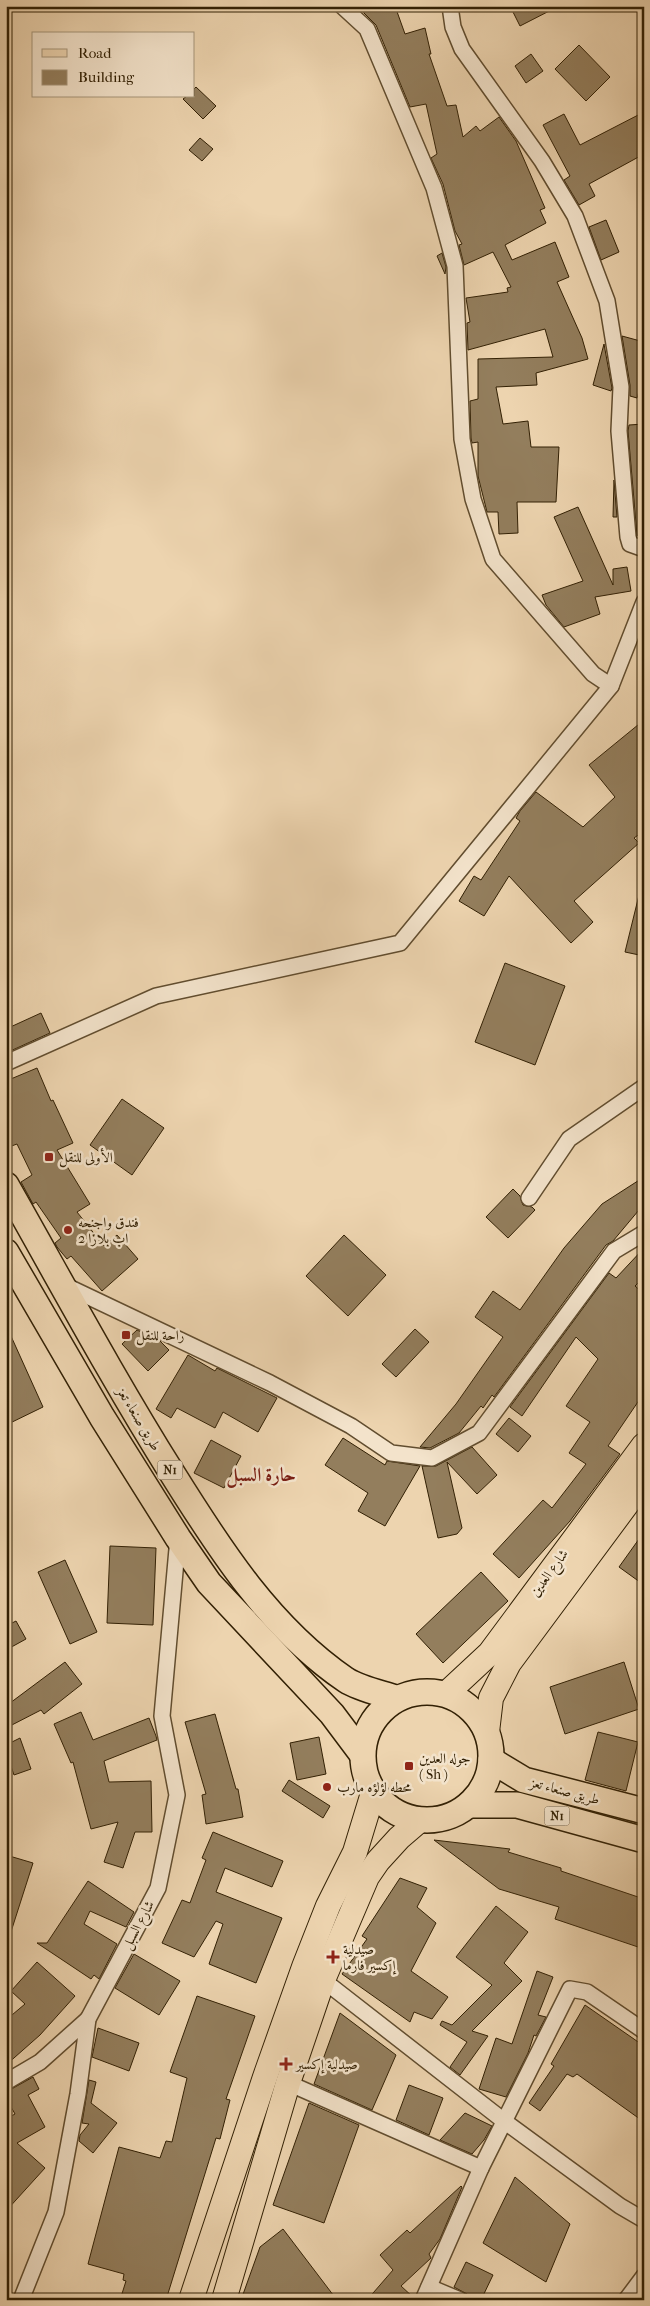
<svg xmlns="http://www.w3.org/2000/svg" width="650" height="2306" viewBox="0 0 650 2306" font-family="'IM FELL French Canon',Amiri,serif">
	<rect width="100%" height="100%" fill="#edd4af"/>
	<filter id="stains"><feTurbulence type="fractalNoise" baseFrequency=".004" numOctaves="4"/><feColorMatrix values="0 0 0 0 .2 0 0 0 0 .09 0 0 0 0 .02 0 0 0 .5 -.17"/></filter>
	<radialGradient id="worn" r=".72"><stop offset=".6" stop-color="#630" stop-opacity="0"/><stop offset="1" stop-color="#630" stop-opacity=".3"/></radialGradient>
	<g fill="#937e5d" stroke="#322004">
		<path d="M 361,6 L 395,6 L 405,34 L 425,28 L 431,54 L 429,54 L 447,106 L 456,105 L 463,137 L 476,126 L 480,131 L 499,117 L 516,141 L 545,208 L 540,210 L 546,223 L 505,245 L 512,260 L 555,242 L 569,277 L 557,282 L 582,338 L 588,359 L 536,373 L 537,385 L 496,387 L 503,424 L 528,421 L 531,447 L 559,447 L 556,502 L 517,502 L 518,533 L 499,534 L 498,512 L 487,512 L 478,476 L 478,442 L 472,443 L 471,438 L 470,401 L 478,399 L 478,359 L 553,357 L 545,329 L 468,350 L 467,323 L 470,322 L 466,298 L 508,292 L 507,288 L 511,287 L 493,252 L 464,265 L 459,245 L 462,244 L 455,231 L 443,184 L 431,158 L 437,154 L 426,104 L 410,107 L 376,25 L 364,13 Z"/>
		<path d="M 510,6 L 559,6 L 520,26 Z"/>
		<path d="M 579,45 L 610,77 L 586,101 L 555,69 Z"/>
		<path d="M 531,54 L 543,71 L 526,83 L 515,66 Z"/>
		<path d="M 196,87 L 216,106 L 203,119 L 183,99 L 187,96 L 194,96 L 194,89 Z"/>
		<path d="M 644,112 L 644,154 L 589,184 L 595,196 L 579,205 L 564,180 L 570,176 L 543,125 L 564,114 L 580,145 Z"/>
		<path d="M 200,138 L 213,149 L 202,161 L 189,150 Z"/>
		<path d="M 606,220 L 619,252 L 601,260 L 589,227 Z"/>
		<path d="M 442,253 L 446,267 L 445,274 L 437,256 Z"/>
		<path d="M 622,336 L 644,342 L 644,374 L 637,398 L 630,396 L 630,385 Z"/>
		<path d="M 604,344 L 612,388 L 611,391 L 593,385 Z"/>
		<path d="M 644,424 L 644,539 L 637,535 L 628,431 L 629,425 Z"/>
		<path d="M 614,480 L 617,517 L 613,517 Z"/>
		<path d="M 578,507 L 613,585 L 613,569 L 627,567 L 631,591 L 595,597 L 600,614 L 564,627 L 546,605 L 542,595 L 583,581 L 554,517 Z"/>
		<path d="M 644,720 L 644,831 L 634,838 L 639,843 L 574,901 L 593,922 L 571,943 L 509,876 L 484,916 L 459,901 L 474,876 L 481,880 L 520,821 L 516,818 L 520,811 L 536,792 L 583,827 L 615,797 L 589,765 Z"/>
		<path d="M 639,895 L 644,896 L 644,956 L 625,952 Z"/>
		<path d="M 505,963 L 565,986 L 535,1065 L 475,1042 Z"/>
		<path d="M 41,1013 L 50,1033 L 6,1053 L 6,1029 Z"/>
		<path d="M 37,1068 L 51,1101 L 53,1100 L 73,1143 L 57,1150 L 90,1204 L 77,1212 L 104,1246 L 117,1235 L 138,1259 L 102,1291 L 71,1256 L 67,1259 L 57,1247 L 55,1243 L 61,1238 L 36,1202 L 33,1204 L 21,1182 L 32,1175 L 17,1144 L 6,1148 L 6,1081 Z"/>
		<path d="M 122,1099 L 164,1128 L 132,1175 L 90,1145 Z"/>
		<path d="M 644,1177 L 644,1204 L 613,1241 L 606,1245 L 494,1397 L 492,1395 L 483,1408 L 481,1406 L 459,1433 L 430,1448 L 420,1447 L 456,1404 L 503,1337 L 475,1317 L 493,1291 L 520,1310 L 564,1248 L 602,1204 Z"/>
		<path d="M 513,1189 L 520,1196 L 523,1205 L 532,1207 L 535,1210 L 508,1238 L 486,1217 Z"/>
		<path d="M 344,1235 L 386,1275 L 348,1316 L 306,1276 Z"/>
		<path d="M 644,1248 L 644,1277 L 635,1286 L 644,1294 L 644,1393 L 608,1446 L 620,1454 L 570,1521 L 519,1578 L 493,1554 L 543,1500 L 552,1508 L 586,1464 L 569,1453 L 590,1422 L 566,1406 L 598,1359 L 576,1337 L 522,1416 L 510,1407 L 609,1273 L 616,1278 Z"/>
		<path d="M 6,1325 L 43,1407 L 6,1425 Z"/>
		<path d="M 415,1329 L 429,1342 L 396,1377 L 382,1364 Z"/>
		<path d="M 137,1330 L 160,1341 L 169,1350 L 148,1371 L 122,1344 Z"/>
		<path d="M 188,1355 L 215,1371 L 217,1368 L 277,1398 L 258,1432 L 223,1412 L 215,1428 L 177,1408 L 171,1418 L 156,1409 Z"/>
		<path d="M 509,1418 L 531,1436 L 518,1452 L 496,1434 Z"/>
		<path d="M 343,1438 L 385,1465 L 387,1461 L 420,1466 L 385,1526 L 358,1511 L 368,1493 L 325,1465 Z"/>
		<path d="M 211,1440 L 241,1456 L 224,1488 L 194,1473 Z"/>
		<path d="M 472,1447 L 497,1475 L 477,1494 L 447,1462 L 462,1528 L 457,1534 L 438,1538 L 422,1466 L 436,1466 Z"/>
		<path d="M 644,1532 L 644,1585 L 619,1567 Z"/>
		<path d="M 110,1546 L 156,1548 L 153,1625 L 107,1623 Z"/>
		<path d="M 65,1560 L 97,1632 L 70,1644 L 38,1572 Z"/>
		<path d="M 481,1572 L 508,1601 L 443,1663 L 416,1634 Z"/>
		<path d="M 16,1621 L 26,1639 L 6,1650 L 6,1626 Z"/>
		<path d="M 65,1662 L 82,1684 L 44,1714 L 41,1710 L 6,1728 L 6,1706 Z"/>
		<path d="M 624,1662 L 639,1709 L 565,1734 L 550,1687 Z"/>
		<path d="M 81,1712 L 93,1740 L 149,1718 L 156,1736 L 157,1740 L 104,1761 L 109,1782 L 151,1781 L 152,1832 L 135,1832 L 123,1868 L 104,1862 L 118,1822 L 91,1829 L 73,1762 L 71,1763 L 54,1724 Z"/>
		<path d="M 215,1714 L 236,1789 L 238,1789 L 243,1817 L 206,1824 L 202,1795 L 206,1794 L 185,1722 Z"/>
		<path d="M 598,1732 L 638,1742 L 626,1791 L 585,1780 Z"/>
		<path d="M 319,1737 L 326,1774 L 297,1780 L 290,1743 Z"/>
		<path d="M 20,1738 L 31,1769 L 14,1775 L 6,1752 L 6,1745 Z"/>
		<path d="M 289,1780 L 330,1806 L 323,1818 L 282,1791 Z"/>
		<path d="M 213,1832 L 283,1861 L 272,1887 L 225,1868 L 216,1892 L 282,1918 L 256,1983 L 209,1964 L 223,1924 L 216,1921 L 194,1957 L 162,1943 L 182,1900 L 190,1903 L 206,1860 L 202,1858 Z"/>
		<path d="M 434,1840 L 510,1849 L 508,1852 L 561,1868 L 561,1871 L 644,1899 L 644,1949 L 555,1919 L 559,1907 L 499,1889 Z"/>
		<path d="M 6,1855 L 33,1863 L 9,1938 L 6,1937 Z"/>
		<path d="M 400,1878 L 427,1888 L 417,1907 L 436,1923 L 411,1971 L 448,1997 L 432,2019 L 414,2012 L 410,2022 L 342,1974 L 367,1939 L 362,1936 Z"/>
		<path d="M 88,1881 L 134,1912 L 126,1927 L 90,1911 L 84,1924 L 117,1944 L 99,1979 L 94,1975 L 91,1979 L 37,1943 L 47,1943 Z"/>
		<path d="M 496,1906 L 528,1932 L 504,1963 L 522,1981 L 472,2031 L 488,2036 L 460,2075 L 450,2067 L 467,2042 L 440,2025 L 442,2021 L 452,2025 L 492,1985 L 456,1957 Z"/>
		<path d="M 134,1954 L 180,1981 L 159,2015 L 115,1988 Z"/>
		<path d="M 37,1962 L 75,1996 L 40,2035 L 6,2065 L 6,2020 L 25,2004 L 11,1991 Z"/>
		<path d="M 537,1971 L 553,1977 L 538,2015 L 546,2017 L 536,2036 L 534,2035 L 528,2053 L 506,2097 L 479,2089 L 496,2038 L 512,2044 Z"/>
		<path d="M 197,1996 L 255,2016 L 226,2099 L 230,2100 L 220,2139 L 216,2138 L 166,2300 L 120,2300 L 126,2281 L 123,2280 L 124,2274 L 88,2264 L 119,2147 L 160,2158 L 166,2141 L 172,2142 L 187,2078 L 170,2072 Z"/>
		<path d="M 585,2005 L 644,2046 L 644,2122 L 577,2074 L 573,2077 L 567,2074 L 540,2111 L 529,2103 L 554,2066 L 551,2064 Z"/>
		<path d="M 340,2013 L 396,2055 L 372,2110 L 314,2084 Z"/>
		<path d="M 98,2028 L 139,2043 L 129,2071 L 92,2057 Z"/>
		<path d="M 33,2077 L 39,2089 L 28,2095 L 45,2127 L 17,2143 L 45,2168 L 6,2211 L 6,2119 L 15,2114 L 6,2098 L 6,2092 Z"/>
		<path d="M 89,2080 L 96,2082 L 91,2103 L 117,2123 L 93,2153 L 79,2141 L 80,2135 L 89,2124 L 82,2123 Z"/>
		<path d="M 409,2085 L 443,2098 L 429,2135 L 396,2120 Z"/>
		<path d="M 309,2103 L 359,2125 L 324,2223 L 273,2205 Z"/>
		<path d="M 465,2113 L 492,2126 L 484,2140 L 472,2154 L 440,2140 Z"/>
		<path d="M 515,2177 L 570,2224 L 546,2282 L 483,2243 Z"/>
		<path d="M 461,2186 L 462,2187 L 440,2239 L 429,2254 L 431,2258 L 401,2286 L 414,2298 L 414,2300 L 367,2300 L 393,2270 L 380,2255 L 407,2230 L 410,2233 Z"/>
		<path d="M 283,2229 L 337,2300 L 241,2300 L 260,2247 Z"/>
		<path d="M 466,2262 L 493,2275 L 481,2300 L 469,2300 L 467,2294 L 454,2287 Z"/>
	</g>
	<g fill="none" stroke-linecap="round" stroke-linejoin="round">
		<g stroke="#614d2f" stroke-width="18">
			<g id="minor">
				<path d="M 342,6 L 367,29 L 434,188 L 455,266 L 462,439 L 473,499 L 493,559 L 593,674 L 611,686"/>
				<path d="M 450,6 L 453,27 L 462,49 L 542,161 L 575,216 L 607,301 L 621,387 L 619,431 L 628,537 L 630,544 L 644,549"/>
				<path d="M 6,1063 L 156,996 L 400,943 L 611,686 L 644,602"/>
				<path d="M 529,1198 L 569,1139 L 644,1087"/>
				<path d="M 64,1285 L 270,1383 L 351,1426 L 391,1453 L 432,1458 L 479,1433 L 614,1251 L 644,1233"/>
				<path d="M 323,1980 L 504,2121 L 620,2206 L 644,2220"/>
				<path d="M 6,2082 L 40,2062 L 88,2019"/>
				<path d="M 288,2083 L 481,2168"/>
				<path d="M 429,2287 L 460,2300"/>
				<path d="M 21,2300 L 56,2212 L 78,2094 L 88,2019 L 158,1888 L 177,1795 L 162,1716 L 178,1538"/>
				<path d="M 423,2300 L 481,2168 L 570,1989 L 587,1992 L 644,2031"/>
				<path d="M 626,2300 L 644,2276"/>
			</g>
		</g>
		<g stroke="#322004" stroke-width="26">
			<g id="primary">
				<path d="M 447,1693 L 490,1653 L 644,1445"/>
				<path d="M 487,1732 L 491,1698 L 509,1663 L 644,1481"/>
				<path d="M 191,2300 L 265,2077 L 304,1967 L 328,1906 L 355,1852 L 373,1793"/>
				<path d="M 224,2300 L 288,2083 L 323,1980 L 367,1877 L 378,1861 L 399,1838 L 420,1820"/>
			</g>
		</g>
		<g stroke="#322004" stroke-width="28">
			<g id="trunk">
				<path d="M 6,1185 C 61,1282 113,1379 172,1473 C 220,1550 270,1628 346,1680 C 360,1689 381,1693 396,1698"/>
				<path d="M 6,1252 L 102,1417 L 178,1538 L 209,1583 L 332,1714 L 362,1754"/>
				<circle cx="427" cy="1756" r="64"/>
				<path d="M 491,1760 L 524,1780 L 644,1811"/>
				<path d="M 469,1805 L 517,1805 L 644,1840"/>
			</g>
		</g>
		<use href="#minor" stroke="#f3e3cb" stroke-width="15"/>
		<use href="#primary" stroke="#edd4af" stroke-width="24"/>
		<use href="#trunk" stroke="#edd4af" stroke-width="25"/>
	</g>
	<g fill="#8f2418" stroke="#f3e3cb" stroke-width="2">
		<rect x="44" y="1152" width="10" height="10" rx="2.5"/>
		<circle cx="68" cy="1230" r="5"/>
		<rect x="121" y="1330" width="10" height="10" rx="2.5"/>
		<rect x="404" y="1761" width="10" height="10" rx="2.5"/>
		<circle cx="327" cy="1787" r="5"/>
		<path d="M330.5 1949.5h5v5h5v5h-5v5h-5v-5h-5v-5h5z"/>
		<path d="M283.5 2056.5h5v5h5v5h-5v5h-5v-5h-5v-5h5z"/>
	</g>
	<g text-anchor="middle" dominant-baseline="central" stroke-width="5" stroke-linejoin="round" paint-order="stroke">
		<g fill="#f3e3cb" stroke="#6c5a40" stroke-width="1">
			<rect x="157.5" y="1460.5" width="25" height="19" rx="4"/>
			<rect x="544.5" y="1806.5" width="25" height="19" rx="4"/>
		</g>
		<g font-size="12" font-weight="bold" fill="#322004">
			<text x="170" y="1470">N1</text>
			<text x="557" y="1816">N1</text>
		</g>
		<g font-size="14" fill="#322004" stroke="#f3e3cb" text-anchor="start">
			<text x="59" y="1157">الأولى للنقل</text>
			<text x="78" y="1222">فندق واجنحه<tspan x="78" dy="16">اب بلازا 2</tspan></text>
			<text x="136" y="1335">راحة للنقل</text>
			<text x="419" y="1758">جوله العدين<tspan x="419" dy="16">( Sh )</tspan></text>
			<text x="337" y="1787">محطه لؤلؤه مارب</text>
			<text x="343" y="1949">صيدلية<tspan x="343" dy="16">إكسير فارما</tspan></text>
			<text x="296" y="2064">صيدلية إكسير</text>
		</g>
		<g font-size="14" fill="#322004" stroke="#f3e3cb">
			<text transform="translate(139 1419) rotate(59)">طريق صنعاء تعز</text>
			<text transform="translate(549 1573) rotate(-54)">شارع العدين</text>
			<text transform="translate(565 1791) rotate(15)">طريق صنعاء تعز</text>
			<text transform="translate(138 1925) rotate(-62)">شارع السبل</text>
		</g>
		<g font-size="19" font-weight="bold" fill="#7a1f14" stroke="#f3e3cb">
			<text x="261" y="1475">حارة السبل</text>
		</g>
	</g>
	<rect width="650" height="2306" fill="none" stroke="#edd4af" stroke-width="25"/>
	<rect x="8" y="8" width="635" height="2291" fill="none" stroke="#322004" stroke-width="2.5"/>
	<rect x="12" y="12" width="625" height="2281" fill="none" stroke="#322004"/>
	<rect x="32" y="32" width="162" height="65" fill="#f3e3cb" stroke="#a6957b"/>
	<rect x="42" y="49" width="25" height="8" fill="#edd4af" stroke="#a6957b"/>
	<text x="78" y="58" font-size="15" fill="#322004">Road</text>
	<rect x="42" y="70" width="25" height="15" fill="#937e5d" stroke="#a6957b"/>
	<text x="78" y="82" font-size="15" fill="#322004">Building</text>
	<rect width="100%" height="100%" filter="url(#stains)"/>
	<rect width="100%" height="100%" fill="url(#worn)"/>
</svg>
